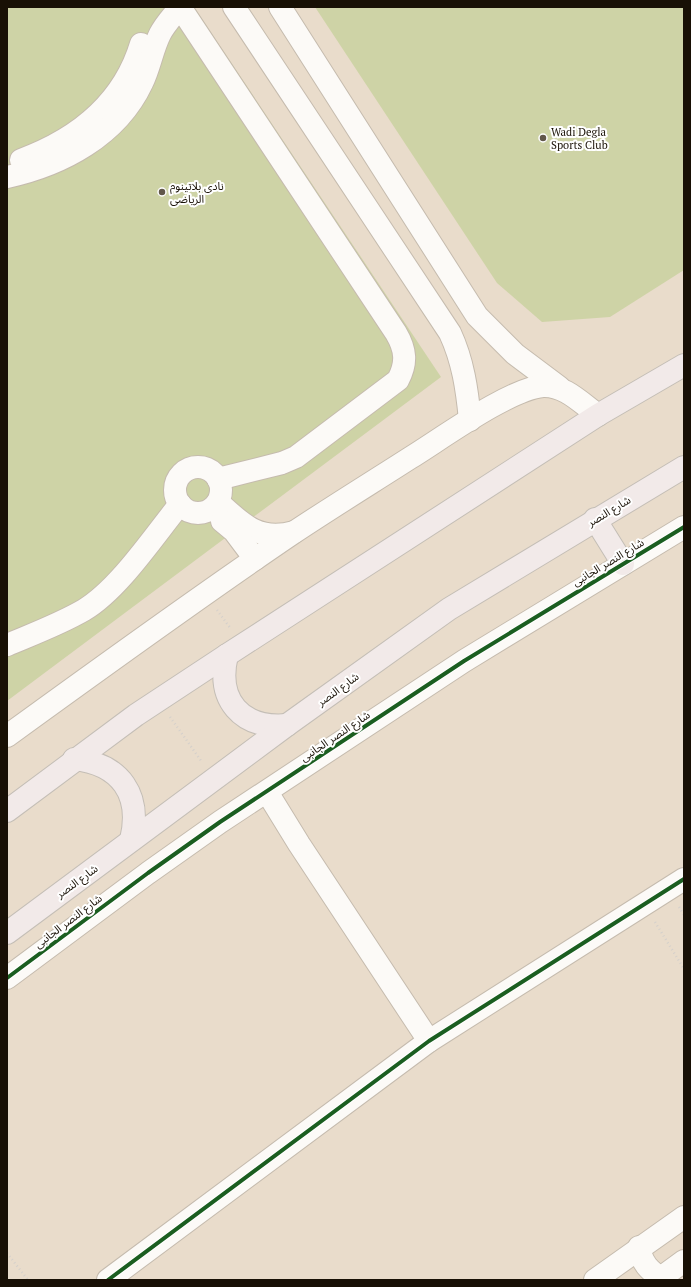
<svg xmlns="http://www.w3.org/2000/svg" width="691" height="1287" viewBox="0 0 691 1287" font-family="'PT Serif','Noto Sans Arabic',serif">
	<rect width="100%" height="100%" fill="#e9dccb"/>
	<g fill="#ced3a6">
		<path d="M 7,7 L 194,7 L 441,377 L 7,701 Z"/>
		<path d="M 315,7 L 684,7 L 684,270 L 610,317 L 542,322 L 497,283 Z"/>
	</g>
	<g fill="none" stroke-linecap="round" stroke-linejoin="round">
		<g stroke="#c5bbae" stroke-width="24">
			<g id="minor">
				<path d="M 180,7 L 396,333 C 406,350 407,363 398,380 L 296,457 L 282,463 L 218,479"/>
				<path d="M 234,7 L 450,333 C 463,361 467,389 470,420"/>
				<path d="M 280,7 L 477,316 L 515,354 L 559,387"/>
				<path d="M 21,160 C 78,139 123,104 141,44"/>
				<path d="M 7,177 C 62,165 117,136 142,83 C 150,67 152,50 160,34 C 165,24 173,16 180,7"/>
				<circle cx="198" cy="490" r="23"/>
				<path d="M 218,502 C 242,524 259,542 294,532"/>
				<path d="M 222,521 L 234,531 L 255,559"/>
				<path d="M 7,645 C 33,634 60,624 84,610 C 119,589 154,536 180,504"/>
				<path d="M 7,736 C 102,667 197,598 293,533 C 332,507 371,483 410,458 C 441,439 509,389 543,386 C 565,385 581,403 598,415"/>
				<path d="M 267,792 L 299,844 L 429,1041"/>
				<path d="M 7,978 L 148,873 L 220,822 L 464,661 L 684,527"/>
				<path d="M 639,1247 C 642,1264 649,1270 663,1280"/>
				<path d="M 108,1280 L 429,1041 L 684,879"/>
				<path d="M 595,1280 L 684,1217"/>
				<path d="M 658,1280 L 684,1261"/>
			</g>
		</g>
		<g stroke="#c4beb6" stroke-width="24">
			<g id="major">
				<path d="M 595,519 L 623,564"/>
				<path d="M 227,655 C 216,700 241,729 287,725"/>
				<path d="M 74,759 C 121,764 142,795 131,840"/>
				<path d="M 7,811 L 136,715 L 227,655 L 598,415 L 684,365"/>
				<path d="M 7,933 L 287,725 L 449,609 L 684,467"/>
			</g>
		</g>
		<g stroke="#d5d0cb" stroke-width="2.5" stroke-dasharray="1 3" stroke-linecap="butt">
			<path d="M 217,610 L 231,629"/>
			<path d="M 170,717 L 202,762"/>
			<path d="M 679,907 L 684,915"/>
			<path d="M 655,922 L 684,969"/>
			<path d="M 7,1253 L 28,1280"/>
		</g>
		<use href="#minor" stroke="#fcfaf7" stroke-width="22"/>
		<use href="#major" stroke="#f2eae9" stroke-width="22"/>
		<g stroke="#fff" stroke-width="6">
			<g id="cycleway">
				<path d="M 7,978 L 148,873 L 220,822 L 464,661 L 684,527"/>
				<path d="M 108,1280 L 429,1041 L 684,879"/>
			</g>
		</g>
		<use href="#cycleway" stroke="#1b5e20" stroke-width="4"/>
	</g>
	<g fill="#61574a" stroke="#fff" stroke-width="1.5">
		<circle cx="543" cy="138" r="4"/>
		<circle cx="162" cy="192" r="4"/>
	</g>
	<g text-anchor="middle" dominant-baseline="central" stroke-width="4" stroke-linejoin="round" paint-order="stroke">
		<g font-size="11" fill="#181005" stroke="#fff" text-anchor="start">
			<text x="551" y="132">Wadi Degla<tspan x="551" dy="13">Sports Club</tspan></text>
			<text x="170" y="186">نادى بلاتينوم<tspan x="170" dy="13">الرياضى</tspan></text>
		</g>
		<g font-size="11" fill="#181005" stroke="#fff">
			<text transform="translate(609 511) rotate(-31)">شارع النصر</text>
			<text transform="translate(608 562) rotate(-31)">شارع النصر الجانبى</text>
			<text transform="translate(338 689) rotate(-36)">شارع النصر</text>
			<text transform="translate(335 736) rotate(-34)">شارع النصر الجانبى</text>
			<text transform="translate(77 881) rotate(-36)">شارع النصر</text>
			<text transform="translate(68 921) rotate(-37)">شارع النصر الجانبى</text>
		</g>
	</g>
	<rect width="691" height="1287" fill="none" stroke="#181005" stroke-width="16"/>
</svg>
